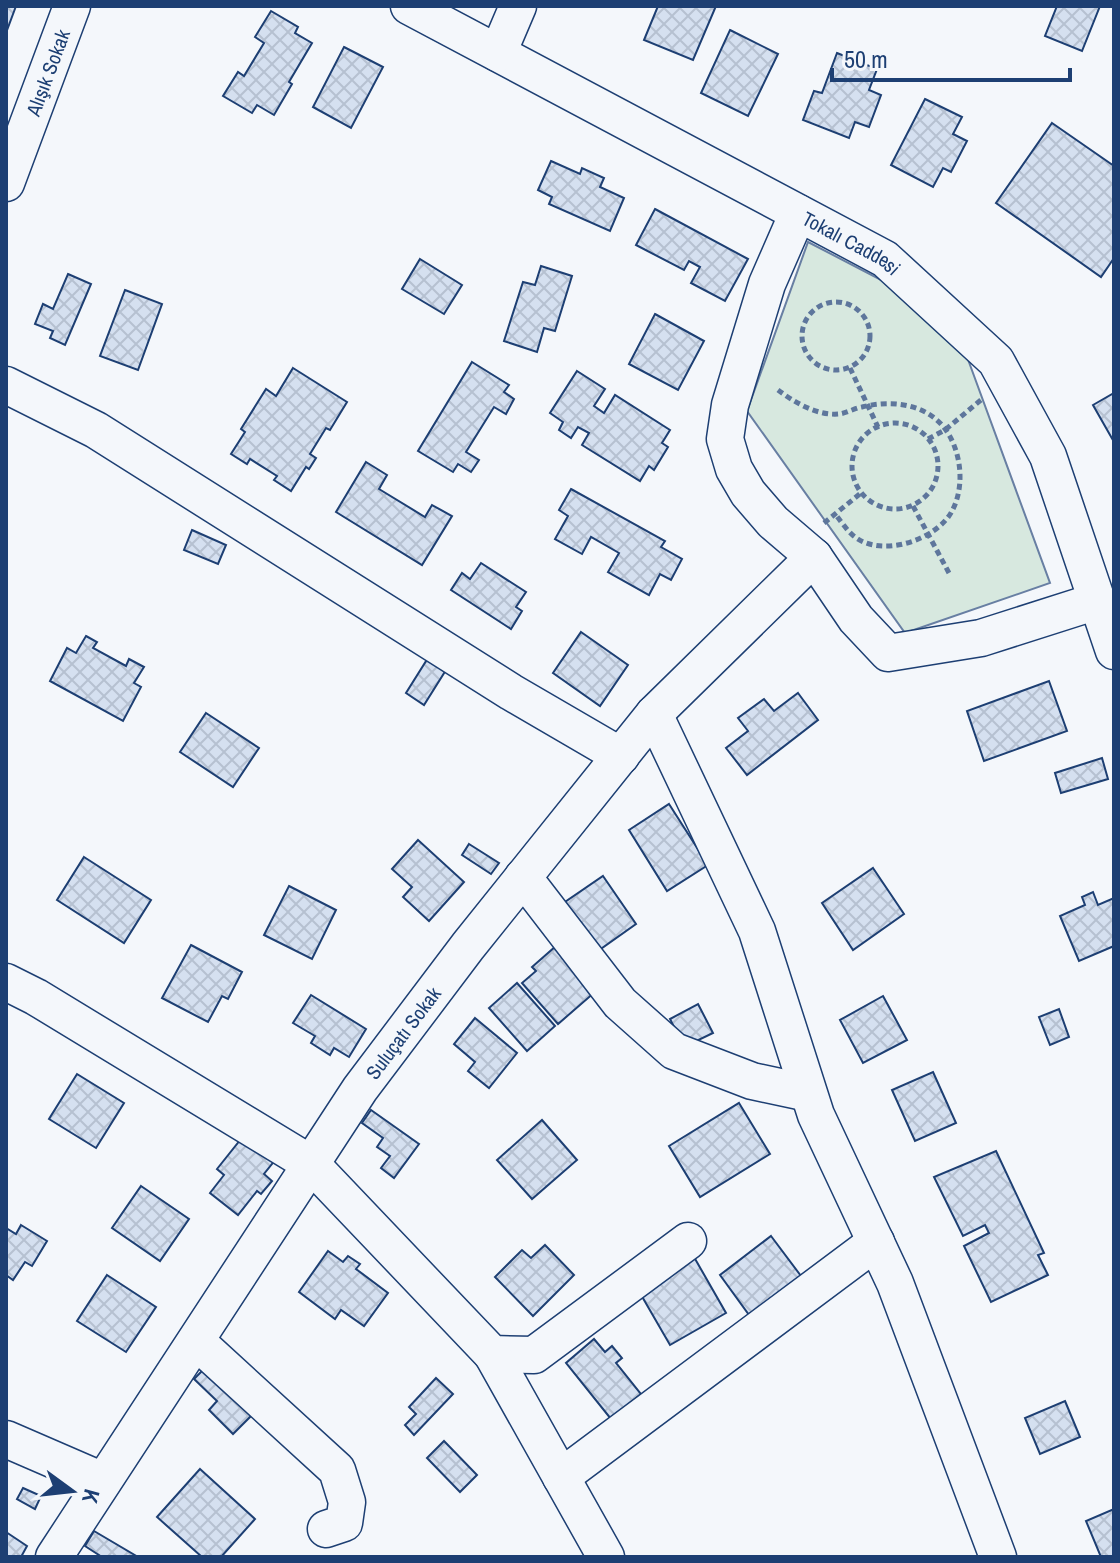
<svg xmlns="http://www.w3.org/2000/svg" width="1120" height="1563" viewBox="0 0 1120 1563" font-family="'Archivo Narrow',sans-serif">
	<defs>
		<pattern id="building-cross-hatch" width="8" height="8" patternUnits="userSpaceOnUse" patternTransform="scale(2)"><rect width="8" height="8" fill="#d5e0f0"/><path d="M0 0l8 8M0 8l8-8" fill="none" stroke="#b6c1d1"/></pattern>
	</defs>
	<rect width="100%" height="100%" fill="#f4f7fb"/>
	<path fill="#d7e8df" stroke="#687fa3" stroke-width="2" d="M 808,242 L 889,284 L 966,354 L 1050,583 L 905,633 L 747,411 Z"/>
	<g fill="url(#building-cross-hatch)" stroke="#1d3f73" stroke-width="2">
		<path d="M 6,6 L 16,6 L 6,33 Z"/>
		<path d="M 658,6 L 716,6 L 693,60 L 644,40 Z"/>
		<path d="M 1057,6 L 1100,6 L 1082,51 L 1045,36 Z"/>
		<path d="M 271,11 L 298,27 L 295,33 L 312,43 L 289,82 L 292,84 L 274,115 L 257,105 L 252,113 L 223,96 L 238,72 L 244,76 L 264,43 L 255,37 Z"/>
		<path d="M 730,30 L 778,54 L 748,116 L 701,93 Z"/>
		<path d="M 344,47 L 383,67 L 351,128 L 313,107 Z"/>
		<path d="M 837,53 L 877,69 L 869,90 L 881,95 L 869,127 L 855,122 L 849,138 L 803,120 L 814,91 L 822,93 Z"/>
		<path d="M 925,99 L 962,117 L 953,134 L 967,141 L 951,172 L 943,168 L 933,187 L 891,165 Z"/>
		<path d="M 1052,123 L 1114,166 L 1114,258 L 1101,277 L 996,203 Z"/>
		<path d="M 551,161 L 580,174 L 582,168 L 604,178 L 600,187 L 624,198 L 610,231 L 549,204 L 552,197 L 538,190 Z"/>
		<path d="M 655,209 L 748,259 L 725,301 L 691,283 L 700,267 L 689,261 L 684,270 L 636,245 Z"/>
		<path d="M 420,259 L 462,285 L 444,314 L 402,289 Z"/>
		<path d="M 541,266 L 572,276 L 555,331 L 544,328 L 537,352 L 504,341 L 523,282 L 535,285 Z"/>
		<path d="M 68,274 L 91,284 L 65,345 L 50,338 L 53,331 L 35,324 L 43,304 L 53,309 Z"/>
		<path d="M 125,290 L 162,304 L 138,370 L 100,356 Z"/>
		<path d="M 655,314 L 704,341 L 678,390 L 629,364 Z"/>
		<path d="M 472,362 L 509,385 L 504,392 L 514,399 L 506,414 L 494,407 L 466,452 L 479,460 L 471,472 L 458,464 L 453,472 L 418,451 Z"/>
		<path d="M 293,368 L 347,402 L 330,430 L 326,428 L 310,454 L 316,458 L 309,469 L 306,467 L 291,491 L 274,480 L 277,476 L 250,459 L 247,464 L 231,454 L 245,432 L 241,429 L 266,389 L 276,396 Z"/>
		<path d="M 577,371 L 605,389 L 594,406 L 604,413 L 615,395 L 670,430 L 662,443 L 668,447 L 654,470 L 649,466 L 640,481 L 582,445 L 589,433 L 578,427 L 571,438 L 559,430 L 563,422 L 550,413 Z"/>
		<path d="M 1114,393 L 1114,442 L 1093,405 Z"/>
		<path d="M 366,462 L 387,475 L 379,489 L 425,517 L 432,505 L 452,516 L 422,565 L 336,512 Z"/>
		<path d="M 571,489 L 665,541 L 661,547 L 682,559 L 671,580 L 660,574 L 649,595 L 608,572 L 619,553 L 591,537 L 582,554 L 555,539 L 568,516 L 559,510 Z"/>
		<path d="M 192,530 L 226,545 L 218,564 L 184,550 Z"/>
		<path d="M 481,563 L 526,592 L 516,607 L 522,611 L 511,629 L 451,590 L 462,573 L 470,579 Z"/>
		<path d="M 581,632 L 628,665 L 600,706 L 553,673 Z"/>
		<path d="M 86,636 L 97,642 L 93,648 L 126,666 L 129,659 L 144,667 L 134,683 L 141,687 L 123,721 L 50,681 L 67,648 L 76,653 Z"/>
		<path d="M 433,650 L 451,662 L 424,705 L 406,693 Z"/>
		<path d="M 1049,681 L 1067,731 L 984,761 L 967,711 Z"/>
		<path d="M 798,693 L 818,720 L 747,775 L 726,748 L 748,731 L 738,718 L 764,699 L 774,711 Z"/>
		<path d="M 206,713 L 259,748 L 233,787 L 180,752 Z"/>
		<path d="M 1102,758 L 1108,779 L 1061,793 L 1055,773 Z"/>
		<path d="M 669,804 L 708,865 L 667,891 L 629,830 Z"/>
		<path d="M 418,840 L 464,882 L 429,921 L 403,897 L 412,887 L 392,869 Z"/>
		<path d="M 469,844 L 499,863 L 491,874 L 462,855 Z"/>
		<path d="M 84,857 L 151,900 L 124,943 L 57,900 Z"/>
		<path d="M 873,868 L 904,914 L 853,950 L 822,903 Z"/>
		<path d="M 603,876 L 636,924 L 595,953 L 562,904 Z"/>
		<path d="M 289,886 L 336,910 L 312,959 L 264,935 Z"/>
		<path d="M 1093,892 L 1098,905 L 1114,898 L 1114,946 L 1079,961 L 1060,916 L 1085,905 L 1082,897 Z"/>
		<path d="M 191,945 L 242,972 L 228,999 L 222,996 L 208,1022 L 162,998 Z"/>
		<path d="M 556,946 L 595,992 L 558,1024 L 522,983 L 536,971 L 532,967 Z"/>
		<path d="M 517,983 L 555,1026 L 527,1051 L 489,1008 Z"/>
		<path d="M 311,995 L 366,1029 L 349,1057 L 334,1048 L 330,1055 L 311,1043 L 315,1036 L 293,1023 Z"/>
		<path d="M 883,996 L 907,1040 L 863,1063 L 840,1020 Z"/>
		<path d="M 698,1004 L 713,1033 L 684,1047 L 670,1019 Z"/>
		<path d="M 1059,1009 L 1069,1037 L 1050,1045 L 1039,1017 Z"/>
		<path d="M 475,1018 L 517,1053 L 489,1088 L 468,1071 L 475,1062 L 454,1044 Z"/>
		<path d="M 933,1072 L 956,1123 L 915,1141 L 892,1090 Z"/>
		<path d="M 77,1074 L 124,1103 L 96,1148 L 49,1119 Z"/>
		<path d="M 739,1103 L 770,1154 L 700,1197 L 669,1146 Z"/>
		<path d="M 371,1110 L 419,1144 L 394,1178 L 381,1168 L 390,1156 L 377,1147 L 383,1138 L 362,1123 Z"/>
		<path d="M 542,1120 L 577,1160 L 532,1199 L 497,1160 Z"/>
		<path d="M 249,1129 L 280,1154 L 264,1174 L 272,1181 L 261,1194 L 257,1191 L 238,1215 L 210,1193 L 224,1175 L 217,1169 Z"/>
		<path d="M 996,1151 L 1044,1253 L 1038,1255 L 1048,1275 L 991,1302 L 964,1246 L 989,1233 L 985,1225 L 963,1236 L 934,1177 Z"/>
		<path d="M 141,1186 L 189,1219 L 160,1261 L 112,1228 Z"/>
		<path d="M 21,1225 L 47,1241 L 32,1266 L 25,1262 L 13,1280 L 6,1275 L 6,1228 L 16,1234 Z"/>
		<path d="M 771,1236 L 804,1280 L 752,1319 L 720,1275 Z"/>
		<path d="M 545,1245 L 574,1275 L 533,1316 L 495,1277 L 522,1250 L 531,1258 Z"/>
		<path d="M 328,1251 L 343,1262 L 348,1256 L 360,1264 L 356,1269 L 388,1293 L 364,1326 L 341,1310 L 335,1319 L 299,1292 Z"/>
		<path d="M 694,1257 L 726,1313 L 670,1345 L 640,1293 Z"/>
		<path d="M 107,1275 L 156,1307 L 126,1352 L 77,1321 Z"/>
		<path d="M 594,1339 L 605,1352 L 612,1346 L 622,1358 L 616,1363 L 641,1394 L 611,1419 L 566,1363 Z"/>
		<path d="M 209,1364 L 257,1410 L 233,1434 L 209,1410 L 217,1401 L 194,1379 Z"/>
		<path d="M 436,1378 L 453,1394 L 414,1435 L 405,1425 L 416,1414 L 409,1407 Z"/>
		<path d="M 1065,1401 L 1080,1437 L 1040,1454 L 1025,1418 Z"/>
		<path d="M 444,1441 L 477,1475 L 460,1492 L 427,1458 Z"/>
		<path d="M 200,1469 L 255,1519 L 221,1557 L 202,1557 L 157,1517 Z"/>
		<path d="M 23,1488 L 41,1496 L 35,1509 L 17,1499 Z"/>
		<path d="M 1114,1509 L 1114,1557 L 1101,1557 L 1086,1521 Z"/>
		<path d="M 94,1531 L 138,1557 L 102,1557 L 85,1546 Z"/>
		<path d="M 6,1532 L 27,1546 L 21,1557 L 6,1557 Z"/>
	</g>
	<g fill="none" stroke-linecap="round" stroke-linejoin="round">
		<g stroke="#1d3f73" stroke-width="39">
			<g id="minor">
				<path id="s1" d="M 409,6 L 885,259 L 996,361 L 1048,456 L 1114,651"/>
				<path d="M 498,53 L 518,6"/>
				<path id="s2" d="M 6,183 L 72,6"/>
				<path d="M 798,213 L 767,284 L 730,405 L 725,439 L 734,469 L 748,493 L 773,522 L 814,557 L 856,619 L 888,653 L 981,638 L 1097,601"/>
				<path d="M 6,385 L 96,430 L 511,692 L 621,756"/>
				<path d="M 654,714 L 757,931 L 816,1115 L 895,1283 L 998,1557"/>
				<path d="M 523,877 L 620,1003 L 674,1051 L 752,1081 L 808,1093"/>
				<path d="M 6,982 L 36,997 L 311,1164 L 492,1354 L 534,1355 L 688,1241"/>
				<path d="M 196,1341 L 337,1470 L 347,1502 L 344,1523 L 326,1529"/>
				<path d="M 492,1354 L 606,1557"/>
				<path d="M 6,1439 L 103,1481"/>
				<path d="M 561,1477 L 876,1242"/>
				<path id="s3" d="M 54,1557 L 360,1089 L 468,946 L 654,714 L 814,557"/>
			</g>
		</g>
		<g stroke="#5e769c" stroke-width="5" stroke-dasharray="6 4" stroke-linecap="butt">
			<circle cx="836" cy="336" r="34"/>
			<path d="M 850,368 L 878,427"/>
			<path d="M 778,390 C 794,402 817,416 839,414 C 847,413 855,408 862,407 C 890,400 922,403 942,425 C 961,447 966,485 952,511 C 937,540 882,558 855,537 C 847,531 841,521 835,514"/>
			<circle cx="895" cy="466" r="43"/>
			<path d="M 928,439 L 945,430 L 982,399"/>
			<path d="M 913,506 L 949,573"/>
			<path d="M 824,523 L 861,493"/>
		</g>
		<use href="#minor" stroke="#f4f7fb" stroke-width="36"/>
	</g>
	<g text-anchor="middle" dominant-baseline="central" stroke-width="6" stroke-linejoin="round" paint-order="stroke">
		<g font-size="20" fill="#1d3f73" stroke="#f4f7fb">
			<text stroke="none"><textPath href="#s2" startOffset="118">Alışık Sokak</textPath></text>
			<text stroke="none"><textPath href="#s1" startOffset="502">Tokalı Caddesi</textPath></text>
			<text stroke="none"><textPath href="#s3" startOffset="630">Suluçatı Sokak</textPath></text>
		</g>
	</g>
	<rect width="1120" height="1563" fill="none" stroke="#1d3f73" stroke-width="16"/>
	<g transform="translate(72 1491) rotate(105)" stroke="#f4f7fb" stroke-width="6" paint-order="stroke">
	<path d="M0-6L14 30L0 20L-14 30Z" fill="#1d3f73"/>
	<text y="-12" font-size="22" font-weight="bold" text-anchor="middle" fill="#1d3f73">K</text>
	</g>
	<path d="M832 68v12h238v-12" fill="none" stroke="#1d3f73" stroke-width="4"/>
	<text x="844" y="68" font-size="24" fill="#1d3f73" stroke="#f4f7fb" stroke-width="6" paint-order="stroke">50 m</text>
</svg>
